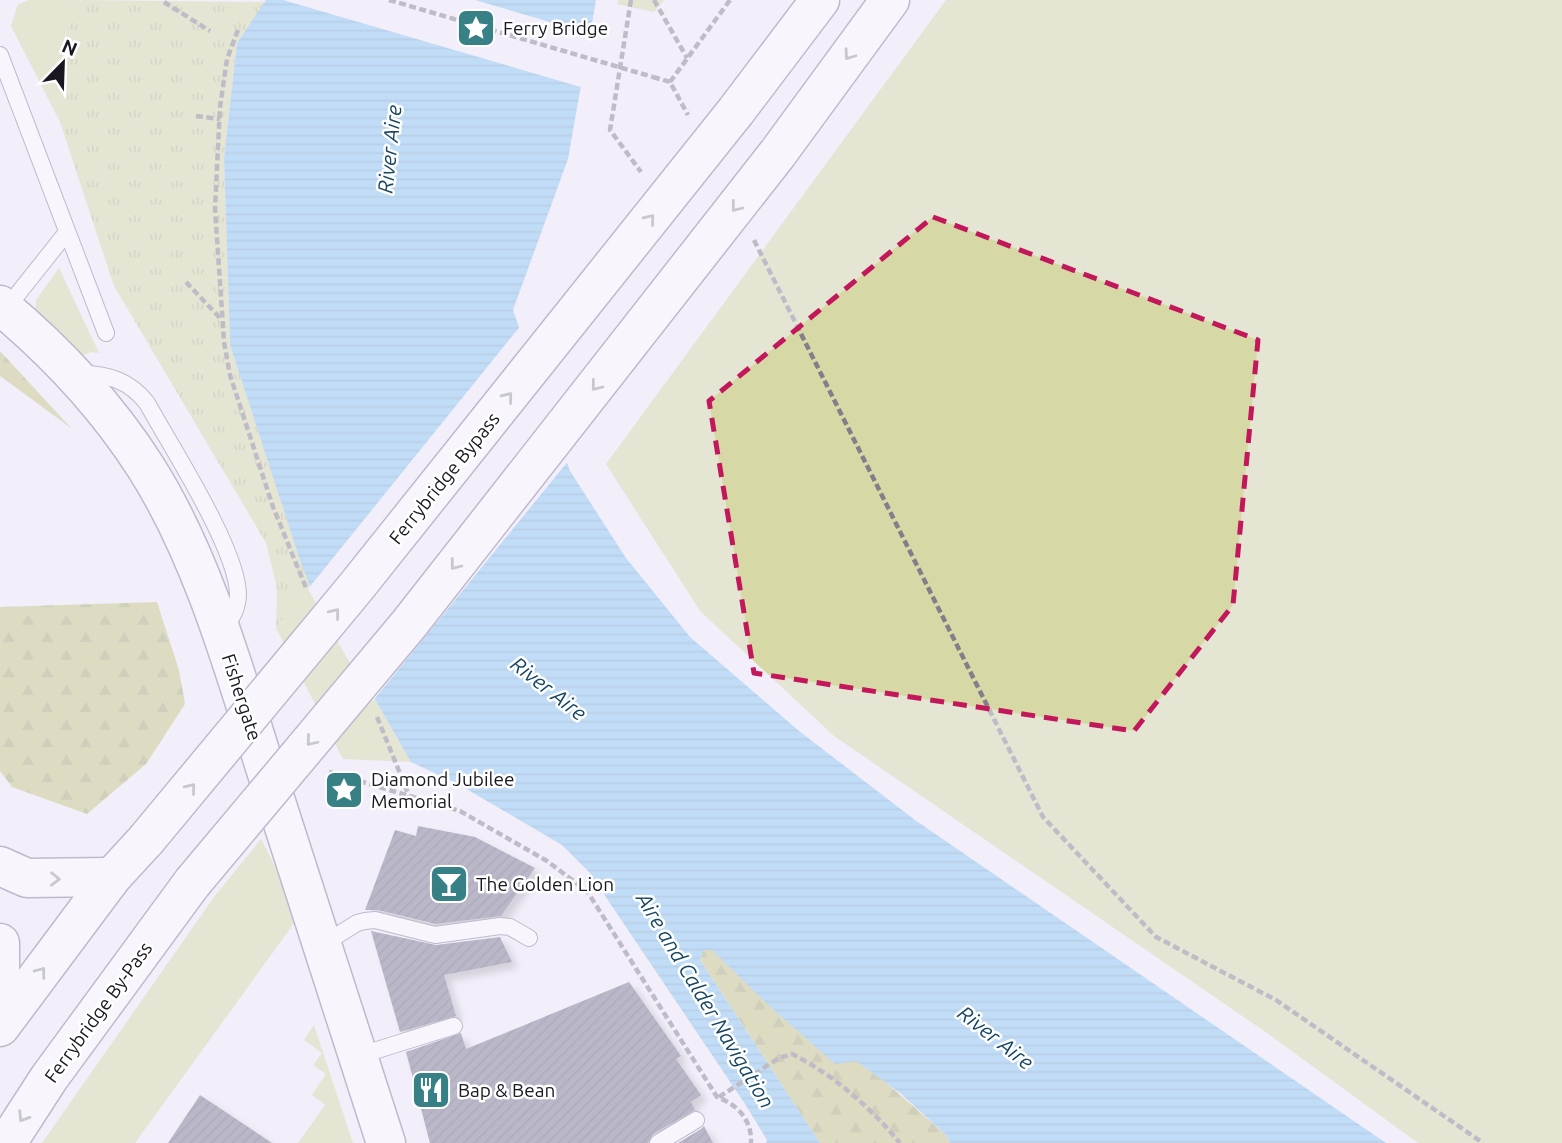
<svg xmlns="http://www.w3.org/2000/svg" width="1562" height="1143" viewBox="0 0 1562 1143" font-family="Ubuntu,sans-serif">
	<defs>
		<pattern id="forest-firs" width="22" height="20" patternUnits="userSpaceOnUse" patternTransform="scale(1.75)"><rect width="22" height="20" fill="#c3c681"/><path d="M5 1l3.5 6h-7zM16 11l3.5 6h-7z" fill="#a7a96f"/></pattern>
		<pattern id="park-tufts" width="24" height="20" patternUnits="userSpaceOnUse" patternTransform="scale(1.75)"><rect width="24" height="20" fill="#d6d9a5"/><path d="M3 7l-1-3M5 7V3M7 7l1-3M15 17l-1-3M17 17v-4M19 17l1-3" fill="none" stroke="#b7ba8e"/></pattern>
		<pattern id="water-rules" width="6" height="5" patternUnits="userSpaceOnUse" patternTransform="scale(1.75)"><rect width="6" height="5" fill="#86c6f2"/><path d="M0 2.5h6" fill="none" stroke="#73a9cf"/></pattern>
		<pattern id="building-hatch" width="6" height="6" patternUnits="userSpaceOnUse" patternTransform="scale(1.75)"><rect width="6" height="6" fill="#76738f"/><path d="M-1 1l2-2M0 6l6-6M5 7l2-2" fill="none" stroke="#605d74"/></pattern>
		<filter id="shadow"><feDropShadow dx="6" dy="6" stdDeviation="3.5" flood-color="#0004"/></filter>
	</defs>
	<rect width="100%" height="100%" fill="#f2eefa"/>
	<g fill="#d6d9a5">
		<path d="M 29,0 L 81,0 L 56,58 L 60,122 L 11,26 L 18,4 Z"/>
		<path d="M 618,0 L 664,0 L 654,12 L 617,4 Z"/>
		<path d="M 946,0 L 1562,0 L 1562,1143 L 1418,1143 L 1267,1033 L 834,736 L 700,611 L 606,464 Z"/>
		<path d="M 59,268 L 99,353 L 91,352 L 74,360 L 35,314 L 36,300 Z"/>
		<path d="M 310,586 L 411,762 L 343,759 L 276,628 Z"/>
		<path d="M 261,839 L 300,915 L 135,1143 L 42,1143 L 214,897 Z"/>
		<path d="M 314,1025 L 353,1143 L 298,1143 L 325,1105 L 312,1095 L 326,1074 L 313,1065 L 322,1053 L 304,1040 Z"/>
	</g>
	<g fill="url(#forest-firs)">
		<path d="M 0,351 L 71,428 L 0,376 Z"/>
		<path d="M 157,602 L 179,670 L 185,704 L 146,764 L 87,814 L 12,787 L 0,771 L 0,607 Z"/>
		<path d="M 703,950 L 712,950 L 874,1072 L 945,1134 L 950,1143 L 820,1143 L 700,960 Z"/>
	</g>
	<path fill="url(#park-tufts)" d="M 81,0 L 266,2 L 237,43 L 224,158 L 230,345 L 310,586 L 276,628 L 277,588 L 266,543 L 114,286 L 60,122 L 56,58 Z"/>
	<path fill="url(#water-rules)" d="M 266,0 L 596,0 L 568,159 L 513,310 L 570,471 L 626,558 L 690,637 L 799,731 L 915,820 L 1386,1143 L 950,1143 L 945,1134 L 900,1093 L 856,1061 L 835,1064 L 767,1004 L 712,950 L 703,950 L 700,960 L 820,1143 L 766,1143 L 767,1140 L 745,1104 L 589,872 L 562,845 L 458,784 L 411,762 L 310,586 L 301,563 L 230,345 L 224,158 L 237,43 Z"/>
	<g fill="#f2eefa">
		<path d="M 283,0 L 475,0 L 594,35 L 584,88 Z"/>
		<path d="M 522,324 L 569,460 L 372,702 L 308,589 Z"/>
	</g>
	<g fill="url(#building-hatch)" filter="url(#shadow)">
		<path d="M 418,826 L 475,837 L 535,868 L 501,916 L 436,924 L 378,910 L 365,910 L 395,830 L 416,836 Z"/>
		<path d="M 371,931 L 436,945 L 500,937 L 512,962 L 444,975 L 456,1016 L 400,1032 Z"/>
		<path d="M 629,982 L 681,1056 L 676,1059 L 701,1095 L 691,1102 L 695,1110 L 653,1134 L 648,1143 L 430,1143 L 406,1052 L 461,1033 L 466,1049 Z"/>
		<path d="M 200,1095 L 272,1143 L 168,1143 Z"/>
		<path d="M 704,1126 L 713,1143 L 678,1143 L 701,1129 Z"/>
	</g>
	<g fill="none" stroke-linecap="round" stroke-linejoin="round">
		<g stroke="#827894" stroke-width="18">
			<g id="lane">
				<path d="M 0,55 L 106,333"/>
				<path d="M 5,310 L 67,232"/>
				<path d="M 80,373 C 109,375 129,380 147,403 C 171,447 237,548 238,594 C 238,608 232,617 225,628"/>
				<path d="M 322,945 L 357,923 L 365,921 L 375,920 L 435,935 L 500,926 L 510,927 L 529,938"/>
				<path d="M 358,1056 L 454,1026"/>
				<path d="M 658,1143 L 696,1120"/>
			</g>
		</g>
		<g stroke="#827894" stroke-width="41">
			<path id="secondary" d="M 0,305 C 55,351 106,405 145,466 C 208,564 241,695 277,805 C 313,918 350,1030 386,1143"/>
		</g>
		<g stroke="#827894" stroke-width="41">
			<g id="primary">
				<path d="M 736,111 L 820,0"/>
				<path d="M 778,153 L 890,0"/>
				<path d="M 0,866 L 27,878 L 112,877"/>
				<path d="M 0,943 L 0,985"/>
				<path d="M 0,1027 L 112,877 L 146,840"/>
				<path d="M 7,1143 L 49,1078 L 192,883"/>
			</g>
		</g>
		<g stroke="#827e8a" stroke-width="4.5" stroke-dasharray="7 3.5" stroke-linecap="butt">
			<path d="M 631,0 L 610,130 L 641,172"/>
			<path d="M 654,0 L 687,58"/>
			<path d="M 164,2 L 210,31"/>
			<path d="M 238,30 L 227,59 L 220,107 L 215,208 L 224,342 L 230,375 L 273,507 L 307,590"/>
			<path d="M 653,77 L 670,82 L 688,115"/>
			<path d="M 670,82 L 730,0"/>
			<path d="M 196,116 L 220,119"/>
			<path d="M 754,240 L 1043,817 L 1156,937 L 1276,1000 L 1483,1143"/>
			<path d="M 186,282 L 221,319"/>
			<path d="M 377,717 L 410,798"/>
			<path d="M 329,772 L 460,811 L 547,861 L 587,891 L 717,1097 C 738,1105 752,1120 751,1143"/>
			<path d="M 719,1097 L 779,1058 L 792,1054 C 834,1075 871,1108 900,1143"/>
		</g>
		<use href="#lane" stroke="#fff" stroke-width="16"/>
		<use href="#secondary" stroke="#fff" stroke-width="38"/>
		<use href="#primary" stroke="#fff" stroke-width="38"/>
		<g stroke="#827894" stroke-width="41" stroke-linecap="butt">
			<g id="primary-bridge">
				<path d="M 146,840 L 356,587 L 736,111"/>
				<path d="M 192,883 L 409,624 L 778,153"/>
			</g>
		</g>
		<path stroke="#827e8a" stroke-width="4.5" stroke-dasharray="7 3.5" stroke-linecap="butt" d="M 389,0 L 653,77"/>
		<use href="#primary-bridge" stroke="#fff" stroke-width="38"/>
	</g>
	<defs><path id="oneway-chevron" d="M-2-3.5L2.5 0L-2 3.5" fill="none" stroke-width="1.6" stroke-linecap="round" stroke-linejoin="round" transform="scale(1.75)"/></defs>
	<g stroke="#98979c">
		<use href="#oneway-chevron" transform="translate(849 55) rotate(126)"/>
		<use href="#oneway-chevron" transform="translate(736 207) rotate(128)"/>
		<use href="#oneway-chevron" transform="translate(650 219) rotate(-51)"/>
		<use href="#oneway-chevron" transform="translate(596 386) rotate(128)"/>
		<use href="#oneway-chevron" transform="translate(508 397) rotate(-51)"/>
		<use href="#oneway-chevron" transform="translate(455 565) rotate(128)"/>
		<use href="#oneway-chevron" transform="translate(335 613) rotate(-51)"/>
		<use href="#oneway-chevron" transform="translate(311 741) rotate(130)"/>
		<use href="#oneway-chevron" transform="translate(191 788) rotate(-51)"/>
		<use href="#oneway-chevron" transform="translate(55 879) rotate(1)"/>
		<use href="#oneway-chevron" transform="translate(41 972) rotate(-53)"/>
		<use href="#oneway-chevron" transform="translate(23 1117) rotate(123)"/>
	</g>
	<path d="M0 0H1562V1143H0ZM 933,217 L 1258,340 L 1233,605 L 1134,731 L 754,673 L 709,401 Z" fill="#f2eefa" fill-opacity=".55" fill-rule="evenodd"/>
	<path fill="none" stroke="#c2185b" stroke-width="5" stroke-dasharray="14 9" stroke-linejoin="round" d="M 933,217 L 1258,340 L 1233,605 L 1134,731 L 754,673 L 709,401 Z"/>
	<defs>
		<g id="sight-square" transform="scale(2.0125)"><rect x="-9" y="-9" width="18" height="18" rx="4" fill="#378085" stroke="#fff"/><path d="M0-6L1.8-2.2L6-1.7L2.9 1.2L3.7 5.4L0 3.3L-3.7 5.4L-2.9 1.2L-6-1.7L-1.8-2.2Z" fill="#fff"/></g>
		<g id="bar-square" transform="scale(2.0125)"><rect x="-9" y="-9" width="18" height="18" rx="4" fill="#378085" stroke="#fff"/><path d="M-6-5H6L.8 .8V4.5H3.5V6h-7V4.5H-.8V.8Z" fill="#fff"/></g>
		<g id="restaurant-square" transform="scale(2.0125)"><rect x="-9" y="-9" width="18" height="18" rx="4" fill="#378085" stroke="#fff"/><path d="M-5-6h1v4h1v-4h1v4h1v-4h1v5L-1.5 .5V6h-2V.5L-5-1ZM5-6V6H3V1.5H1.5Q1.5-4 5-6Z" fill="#fff"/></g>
	</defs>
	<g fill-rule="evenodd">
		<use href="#sight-square" x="476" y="28"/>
		<use href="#sight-square" x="344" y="790"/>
		<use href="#bar-square" x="449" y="884"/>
		<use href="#restaurant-square" x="431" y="1090"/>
	</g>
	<g text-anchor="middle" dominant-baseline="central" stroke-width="5" stroke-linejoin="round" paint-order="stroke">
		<g font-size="19" fill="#1b1722" stroke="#fff" text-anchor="start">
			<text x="503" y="28">Ferry Bridge</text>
			<text x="371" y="779">Diamond Jubilee<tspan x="371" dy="22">Memorial</tspan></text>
			<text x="476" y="884">The Golden Lion</text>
			<text x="458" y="1090">Bap &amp; Bean</text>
		</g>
		<g font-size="19" fill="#1b1722" stroke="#fff">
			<text transform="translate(444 478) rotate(-51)">Ferrybridge Bypass</text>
			<text transform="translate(242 697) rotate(72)">Fishergate</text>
			<text transform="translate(98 1012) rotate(-54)">Ferrybridge By-Pass</text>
		</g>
		<g font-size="21" font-style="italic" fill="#154664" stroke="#fff">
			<text transform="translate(389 149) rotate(-84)">River Aire</text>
			<text transform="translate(549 688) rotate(38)">River Aire</text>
			<text transform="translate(706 1000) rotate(59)">Aire and Calder Navigation</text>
			<text transform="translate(996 1037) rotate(38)">River Aire</text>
		</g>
	</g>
	<g transform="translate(63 63) rotate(23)" stroke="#ffffff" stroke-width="5" paint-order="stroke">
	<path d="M0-5L12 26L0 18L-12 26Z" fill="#1b1722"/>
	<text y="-10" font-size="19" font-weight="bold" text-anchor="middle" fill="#1b1722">N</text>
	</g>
</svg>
